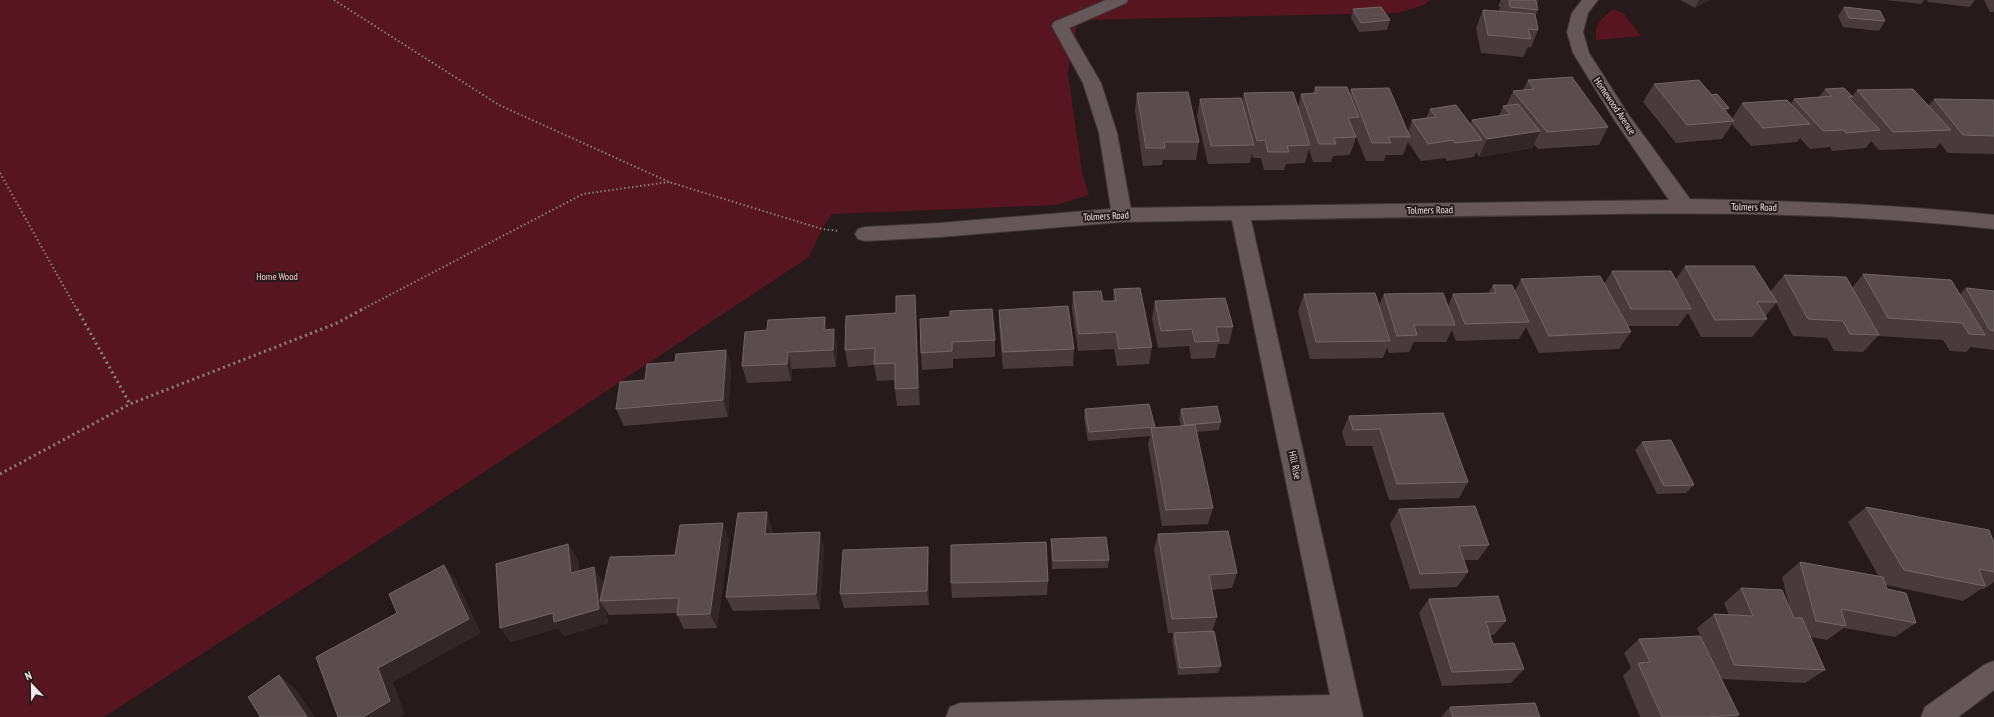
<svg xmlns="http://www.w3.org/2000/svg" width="1994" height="717" viewBox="0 0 1994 717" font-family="'PT Sans Narrow',sans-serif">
	<rect width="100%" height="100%" fill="#261a1a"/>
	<g fill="#571521">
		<path d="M 0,0 L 1430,0 L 1424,5 L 1398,13 L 1078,20 L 1068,73 L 1082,172 L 1089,195 L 1056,205 L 832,214 L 822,229 L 809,257 L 472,480 L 104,717 L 0,717 Z"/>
		<path d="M 1614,9 L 1624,14 L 1641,36 L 1596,40 C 1595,22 1601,19 1614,9 Z"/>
	</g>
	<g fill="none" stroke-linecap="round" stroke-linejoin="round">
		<g stroke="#403738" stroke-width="2">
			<path id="lane" d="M 1106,0 L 1128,0 L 1126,3 L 1069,28 L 1101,83 L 1117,133 L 1132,215 L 1129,220 L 1122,222 L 1115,220 L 1112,215 L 1099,133 L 1083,83 L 1052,26 L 1054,22 Z"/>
		</g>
		<g stroke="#403738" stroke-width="2">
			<g id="street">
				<path d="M 1582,0 L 1598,0 L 1588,13 L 1583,32 L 1589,53 L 1628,114 L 1690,199 C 1791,201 1893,204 1994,215 L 1994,229 C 1846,212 1698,212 1550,215 C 1451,216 1351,218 1251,220 L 1363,717 L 946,717 L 950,707 L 960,703 L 1330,695 L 1232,220 L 1122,222 L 940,237 L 865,241 L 858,239 L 855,234 L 858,229 L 865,227 L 940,223 L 1122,208 L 1669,200 L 1615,121 L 1573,53 L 1567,32 L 1572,13 Z"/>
				<path d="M 1994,661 L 1994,690 L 1958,717 L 1921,717 L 1925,707 L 1984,665 Z"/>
			</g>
		</g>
		<g stroke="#8b8181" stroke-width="2" stroke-dasharray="1.5 2.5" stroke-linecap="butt">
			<path d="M 334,0 L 499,105 L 669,182 L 822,229 L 839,231"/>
			<path d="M 0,173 L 77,310"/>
			<path d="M 361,310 L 583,194 L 669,182"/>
		</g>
		<g stroke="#8b8181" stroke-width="3" stroke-dasharray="2 3.5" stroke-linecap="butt">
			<path d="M 77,309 L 130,404"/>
			<path d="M 0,474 L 130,404 L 335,324 L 363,309"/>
		</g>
		<use href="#lane" fill="#665758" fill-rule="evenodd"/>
		<use href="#street" fill="#665758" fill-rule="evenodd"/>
	</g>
	<g fill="#493b3c">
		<path d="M 1501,0 L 1539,0 L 1537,5 L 1538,10 L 1535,16 L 1538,30 L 1531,48 L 1528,47 L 1523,57 L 1481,53 L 1476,28 L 1483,10 L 1499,11 L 1500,7 L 1498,6 Z"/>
		<path d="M 1680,0 L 1709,0 L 1695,8 Z"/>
		<path d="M 1885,0 L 1924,0 L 1921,4 Z"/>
		<path d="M 1927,0 L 1975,0 L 1970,7 L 1928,2 Z"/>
		<path d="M 1984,0 L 1994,0 L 1994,12 L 1990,12 Z"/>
		<path d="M 1844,7 L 1885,21 L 1879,31 L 1843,27 L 1838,16 Z"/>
		<path d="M 1353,9 L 1390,20 L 1387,30 L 1359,32 L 1351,18 Z"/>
		<path d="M 1528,80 L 1608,127 L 1599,145 L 1538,149 L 1534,144 L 1532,148 L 1479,157 L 1476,152 L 1474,157 L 1447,161 L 1445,158 L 1421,161 L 1408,142 L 1403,155 L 1386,155 L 1384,161 L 1366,161 L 1354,131 L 1354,133 L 1356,137 L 1350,155 L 1333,156 L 1331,162 L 1313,162 L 1309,149 L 1305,163 L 1286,164 L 1284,170 L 1264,170 L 1261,158 L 1253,158 L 1252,153 L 1250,163 L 1208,164 L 1197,116 L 1200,99 L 1242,102 L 1244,93 L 1298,107 L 1301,94 L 1313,93 L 1315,87 L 1350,93 L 1351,89 L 1408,132 L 1412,120 L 1426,118 L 1430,109 L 1470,124 L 1472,120 L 1499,116 L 1503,106 L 1506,106 L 1513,91 L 1523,90 Z"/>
		<path d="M 1654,84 L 1711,95 L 1729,108 L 1726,112 L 1732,119 L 1742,103 L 1791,104 L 1794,99 L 1819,97 L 1825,89 L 1852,96 L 1857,90 L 1928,106 L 1934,99 L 1994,100 L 1994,154 L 1948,153 L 1940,143 L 1936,148 L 1879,150 L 1871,141 L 1866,148 L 1832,151 L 1830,147 L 1810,149 L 1800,138 L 1797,142 L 1751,146 L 1732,124 L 1722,139 L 1676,143 L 1643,102 Z"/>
		<path d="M 1137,93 L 1199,142 L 1196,160 L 1163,160 L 1162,165 L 1143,166 L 1135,110 Z"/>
		<path d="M 1685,266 L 1770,292 L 1784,275 L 1852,288 L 1863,274 L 1960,294 L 1966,288 L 1994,291 L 1994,350 L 1971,347 L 1966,352 L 1950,351 L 1943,340 L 1878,336 L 1863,352 L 1834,351 L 1827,338 L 1793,336 L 1776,303 L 1765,317 L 1767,319 L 1752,337 L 1701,337 L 1688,313 L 1678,326 L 1628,326 L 1631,332 L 1619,349 L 1539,353 L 1526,327 L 1519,339 L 1456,341 L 1452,330 L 1446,342 L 1414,342 L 1409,352 L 1389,353 L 1387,348 L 1383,358 L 1310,359 L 1298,311 L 1304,294 L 1379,305 L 1384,294 L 1448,306 L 1453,294 L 1488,294 L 1493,285 L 1515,291 L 1521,279 L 1604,284 L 1612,271 L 1676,279 Z"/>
		<path d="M 1114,289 L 1152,347 L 1149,364 L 1117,366 L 1114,349 L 1078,351 L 1072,309 L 1073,292 L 1103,301 L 1113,301 Z"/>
		<path d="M 915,295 L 916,312 L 920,405 L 897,406 L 895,389 L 895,380 L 877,381 L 874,365 L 848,367 L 845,350 L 896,313 Z"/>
		<path d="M 1155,301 L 1233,327 L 1229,344 L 1218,344 L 1215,358 L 1191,359 L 1189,346 L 1158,348 L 1152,319 Z"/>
		<path d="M 999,310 L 1074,349 L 1073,366 L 1003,369 L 999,327 Z"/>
		<path d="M 825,317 L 827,329 L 837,346 L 836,367 L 792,369 L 791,381 L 747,383 L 742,366 L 767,330 Z"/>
		<path d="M 920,319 L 995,340 L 995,357 L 953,359 L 953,368 L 922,370 L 921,353 Z"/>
		<path d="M 726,350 L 731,367 L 728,417 L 624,426 L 616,409 L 645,380 L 675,362 Z"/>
		<path d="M 1085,409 L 1155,427 L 1181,426 L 1179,418 L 1181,409 L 1221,422 L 1219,430 L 1197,432 L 1213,508 L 1208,524 L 1162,526 L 1148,444 L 1150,436 L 1088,441 L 1084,418 Z"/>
		<path d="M 1443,413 L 1468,482 L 1459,498 L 1389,500 L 1372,446 L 1346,446 L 1342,432 L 1349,416 Z"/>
		<path d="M 1642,442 L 1694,485 L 1686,493 L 1657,494 L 1635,450 Z"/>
		<path d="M 1866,507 L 1994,543 L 1994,582 L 1984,589 L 1981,589 L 1963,601 L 1886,585 L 1887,589 L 1916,623 L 1895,637 L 1844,628 L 1827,640 L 1810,637 L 1825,670 L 1805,683 L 1722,679 L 1739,715 L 1737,717 L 1640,717 L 1623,676 L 1631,668 L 1624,653 L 1639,639 L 1701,637 L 1697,628 L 1714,614 L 1729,615 L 1724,603 L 1741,588 L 1790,609 L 1782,577 L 1800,562 L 1879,577 L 1848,522 Z"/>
		<path d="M 1399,509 L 1489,545 L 1478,560 L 1464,560 L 1468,572 L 1457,587 L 1410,589 L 1390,524 Z"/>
		<path d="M 772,528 L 772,533 L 824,547 L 820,609 L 733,611 L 726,597 Z"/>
		<path d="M 1158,534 L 1237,573 L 1232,588 L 1212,590 L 1217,617 L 1212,631 L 1221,666 L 1218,673 L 1178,675 L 1172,640 L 1174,633 L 1168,633 L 1154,550 Z"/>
		<path d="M 729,539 L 717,628 L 684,629 L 677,615 L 677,613 L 609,615 L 606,610 L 608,623 L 564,636 L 558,628 L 511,642 L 500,628 L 568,544 L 578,560 L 579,571 L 603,582 L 604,586 L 675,555 Z"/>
		<path d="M 1051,539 L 1109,560 L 1108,568 L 1052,569 L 1051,547 Z"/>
		<path d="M 928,547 L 929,563 L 929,605 L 844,608 L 840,594 Z"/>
		<path d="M 1048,581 L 1047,595 L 952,598 L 951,583 Z"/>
		<path d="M 1429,599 L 1506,621 L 1494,635 L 1490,635 L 1493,644 L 1524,669 L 1511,683 L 1442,686 L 1419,613 Z"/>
		<path d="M 1450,707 L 1540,717 L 1441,717 Z"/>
	</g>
	<g fill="#332627">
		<path d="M 1536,0 L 1539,0 L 1534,9 Z"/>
		<path d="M 1699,0 L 1709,0 L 1695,8 Z"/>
		<path d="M 1540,131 L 1532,148 L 1479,157 L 1487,139 Z"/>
		<path d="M 915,295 L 916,312 L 920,405 L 918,388 Z"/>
		<path d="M 825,317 L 828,334 L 824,330 Z"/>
		<path d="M 834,329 L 837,346 L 836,367 L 833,350 Z"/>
		<path d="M 726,350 L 731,367 L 728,417 L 723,400 Z"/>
		<path d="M 788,352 L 792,369 L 791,381 L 787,364 Z"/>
		<path d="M 767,512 L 772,528 L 770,549 L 765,534 Z"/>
		<path d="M 723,523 L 729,539 L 717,628 L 710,614 Z"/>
		<path d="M 820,532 L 824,547 L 820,609 L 816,594 Z"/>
		<path d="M 568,544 L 578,560 L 581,588 L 571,573 Z"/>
		<path d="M 928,547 L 929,563 L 929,605 L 927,591 Z"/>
		<path d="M 444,565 L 456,580 L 481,633 L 393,682 L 405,714 L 400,717 L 363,717 L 378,668 Z"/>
		<path d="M 594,567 L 603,582 L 605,600 L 600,601 L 606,610 L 608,623 L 564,636 L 558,628 L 511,642 L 500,628 Z"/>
		<path d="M 279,675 L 296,689 L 315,717 L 307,717 Z"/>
	</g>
	<g fill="#5b4d4e" stroke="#726666">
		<path d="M 1509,0 L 1536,0 L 1536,1 L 1538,10 L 1510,7 Z"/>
		<path d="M 1381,7 L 1390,20 L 1361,23 L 1353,9 Z"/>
		<path d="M 1844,7 L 1880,11 L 1885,21 L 1849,18 Z"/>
		<path d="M 1483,10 L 1535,14 L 1538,30 L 1528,29 L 1531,39 L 1488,35 Z"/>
		<path d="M 1572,77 L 1608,127 L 1547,132 L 1513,91 L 1534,89 L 1528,80 Z"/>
		<path d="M 1699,80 L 1734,121 L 1687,125 L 1654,84 Z"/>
		<path d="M 1315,87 L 1347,87 L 1359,117 L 1348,118 L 1356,137 L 1334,138 L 1336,144 L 1319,144 L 1301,94 L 1317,93 Z"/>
		<path d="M 1389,88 L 1410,137 L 1388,137 L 1391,143 L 1372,143 L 1351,89 Z"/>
		<path d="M 1844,88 L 1853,97 L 1848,97 L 1880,130 L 1846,133 L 1843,130 L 1823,131 L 1794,99 L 1832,96 L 1825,89 Z"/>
		<path d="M 1913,89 L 1951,130 L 1893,132 L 1857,90 Z"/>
		<path d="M 1188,92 L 1199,142 L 1164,142 L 1165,148 L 1146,148 L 1137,93 Z"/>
		<path d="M 1293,92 L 1310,145 L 1287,146 L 1289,152 L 1268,152 L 1265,140 L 1257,141 L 1244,93 Z"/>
		<path d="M 1717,94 L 1729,108 L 1723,109 L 1711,95 Z"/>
		<path d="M 1241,98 L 1254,145 L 1211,146 L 1200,99 Z"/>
		<path d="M 1934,99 L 1994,100 L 1994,136 L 1963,135 Z"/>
		<path d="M 1787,100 L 1810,124 L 1763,128 L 1742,103 Z"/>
		<path d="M 1518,104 L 1540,131 L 1487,139 L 1472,120 L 1510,114 L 1503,106 Z"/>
		<path d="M 1456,105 L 1482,140 L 1455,143 L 1452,140 L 1428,144 L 1412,120 L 1436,117 L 1430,109 Z"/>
		<path d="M 1685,266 L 1754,266 L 1777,302 L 1757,302 L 1767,319 L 1715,320 Z"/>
		<path d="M 1612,271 L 1671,271 L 1691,309 L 1631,309 Z"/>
		<path d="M 1863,274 L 1951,280 L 1985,335 L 1969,334 L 1962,323 L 1888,318 Z"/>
		<path d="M 1784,275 L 1846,277 L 1879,335 L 1850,334 L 1843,321 L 1808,319 Z"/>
		<path d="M 1600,276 L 1631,332 L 1549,336 L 1521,279 Z"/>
		<path d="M 1493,285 L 1512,285 L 1529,322 L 1465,324 L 1453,294 L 1496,293 Z"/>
		<path d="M 1140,288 L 1152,347 L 1119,349 L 1116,332 L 1079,334 L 1073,292 L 1101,291 L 1103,301 L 1116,301 L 1114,289 Z"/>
		<path d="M 1966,288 L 1994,291 L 1994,331 L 1990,330 Z"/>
		<path d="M 1375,293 L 1390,341 L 1316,342 L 1304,294 Z"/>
		<path d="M 1443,293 L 1455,325 L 1414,325 L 1417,335 L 1397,336 L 1384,294 Z"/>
		<path d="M 915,295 L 918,388 L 895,389 L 895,363 L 874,364 L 875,348 L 845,350 L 846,316 L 896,313 L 896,296 Z"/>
		<path d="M 1225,298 L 1233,327 L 1216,327 L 1219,341 L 1195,342 L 1192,329 L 1161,331 L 1155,301 Z"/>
		<path d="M 1068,306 L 1074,349 L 1003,352 L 999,310 Z"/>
		<path d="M 992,309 L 995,340 L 952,342 L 952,351 L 921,353 L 920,319 L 950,317 L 950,311 Z"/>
		<path d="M 825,317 L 824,330 L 834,329 L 833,350 L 788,352 L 787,364 L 742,366 L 745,332 L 767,330 L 768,320 Z"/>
		<path d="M 726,350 L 723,400 L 616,409 L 620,382 L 645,380 L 647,364 L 675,362 L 676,354 Z"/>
		<path d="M 1149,404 L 1155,427 L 1089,432 L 1085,409 Z"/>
		<path d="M 1217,406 L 1221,422 L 1185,425 L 1181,409 Z"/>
		<path d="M 1443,413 L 1468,482 L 1397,484 L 1380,429 L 1353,430 L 1349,416 Z"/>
		<path d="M 1195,425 L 1213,508 L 1166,510 L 1151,428 Z"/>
		<path d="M 1671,440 L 1694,485 L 1664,486 L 1642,442 Z"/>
		<path d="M 1475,506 L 1489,545 L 1459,546 L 1468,572 L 1420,574 L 1399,509 Z"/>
		<path d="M 1866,507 L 1989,530 L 1994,543 L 1994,572 L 1979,569 L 1985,586 L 1904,570 Z"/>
		<path d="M 767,512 L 765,534 L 820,532 L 816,594 L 726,597 L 738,513 Z"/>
		<path d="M 723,523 L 710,614 L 677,615 L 679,598 L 600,601 L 610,557 L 675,555 L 680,525 Z"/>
		<path d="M 1228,531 L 1237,573 L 1209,575 L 1217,617 L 1172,619 L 1158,534 Z"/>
		<path d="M 1106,537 L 1109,560 L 1053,561 L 1051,539 Z"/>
		<path d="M 1046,542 L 1048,581 L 951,583 L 951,545 Z"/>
		<path d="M 568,544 L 571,573 L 594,567 L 599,609 L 554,622 L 553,613 L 500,628 L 496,564 Z"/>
		<path d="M 928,547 L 927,591 L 840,594 L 843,550 Z"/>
		<path d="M 1800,562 L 1883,577 L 1887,589 L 1906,593 L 1916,623 L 1841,609 L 1846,626 L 1816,621 Z"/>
		<path d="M 444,565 L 469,619 L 378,668 L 390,701 L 363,717 L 338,717 L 316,657 L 397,613 L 389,594 Z"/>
		<path d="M 1741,588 L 1782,590 L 1794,618 L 1802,618 L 1825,670 L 1734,665 L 1714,614 L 1753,616 Z"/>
		<path d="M 1498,596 L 1506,621 L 1486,622 L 1493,644 L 1514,643 L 1524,669 L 1452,672 L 1429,599 Z"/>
		<path d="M 1214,631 L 1221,666 L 1180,668 L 1174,633 Z"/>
		<path d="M 1700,636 L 1739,715 L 1706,717 L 1662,717 L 1638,663 L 1650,662 L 1639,639 Z"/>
		<path d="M 279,675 L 307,717 L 259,717 L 260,716 L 248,697 Z"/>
		<path d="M 1535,703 L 1540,717 L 1453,717 L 1450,707 Z"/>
	</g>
	<g text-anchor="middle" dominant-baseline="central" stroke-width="4" stroke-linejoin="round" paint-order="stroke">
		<g font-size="10" fill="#f0e7e7" stroke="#261a1a">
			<text transform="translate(1615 106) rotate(56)">Homewood Avenue</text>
			<text transform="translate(1754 207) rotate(1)">Tolmers Road</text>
			<text transform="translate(1430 210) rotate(-1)">Tolmers Road</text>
			<text transform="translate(1106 216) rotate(-3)">Tolmers Road</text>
			<text transform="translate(1295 465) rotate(78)">Hill Rise</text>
		</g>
		<g font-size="10" fill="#facccf" stroke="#261a1a">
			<text x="277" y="276">Home Wood</text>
		</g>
	</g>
	<g transform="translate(32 685) rotate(338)" stroke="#261a1a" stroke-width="3" paint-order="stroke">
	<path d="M0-3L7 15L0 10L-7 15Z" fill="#f0e7e7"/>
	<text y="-6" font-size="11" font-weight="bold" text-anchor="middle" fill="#f0e7e7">N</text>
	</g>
</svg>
